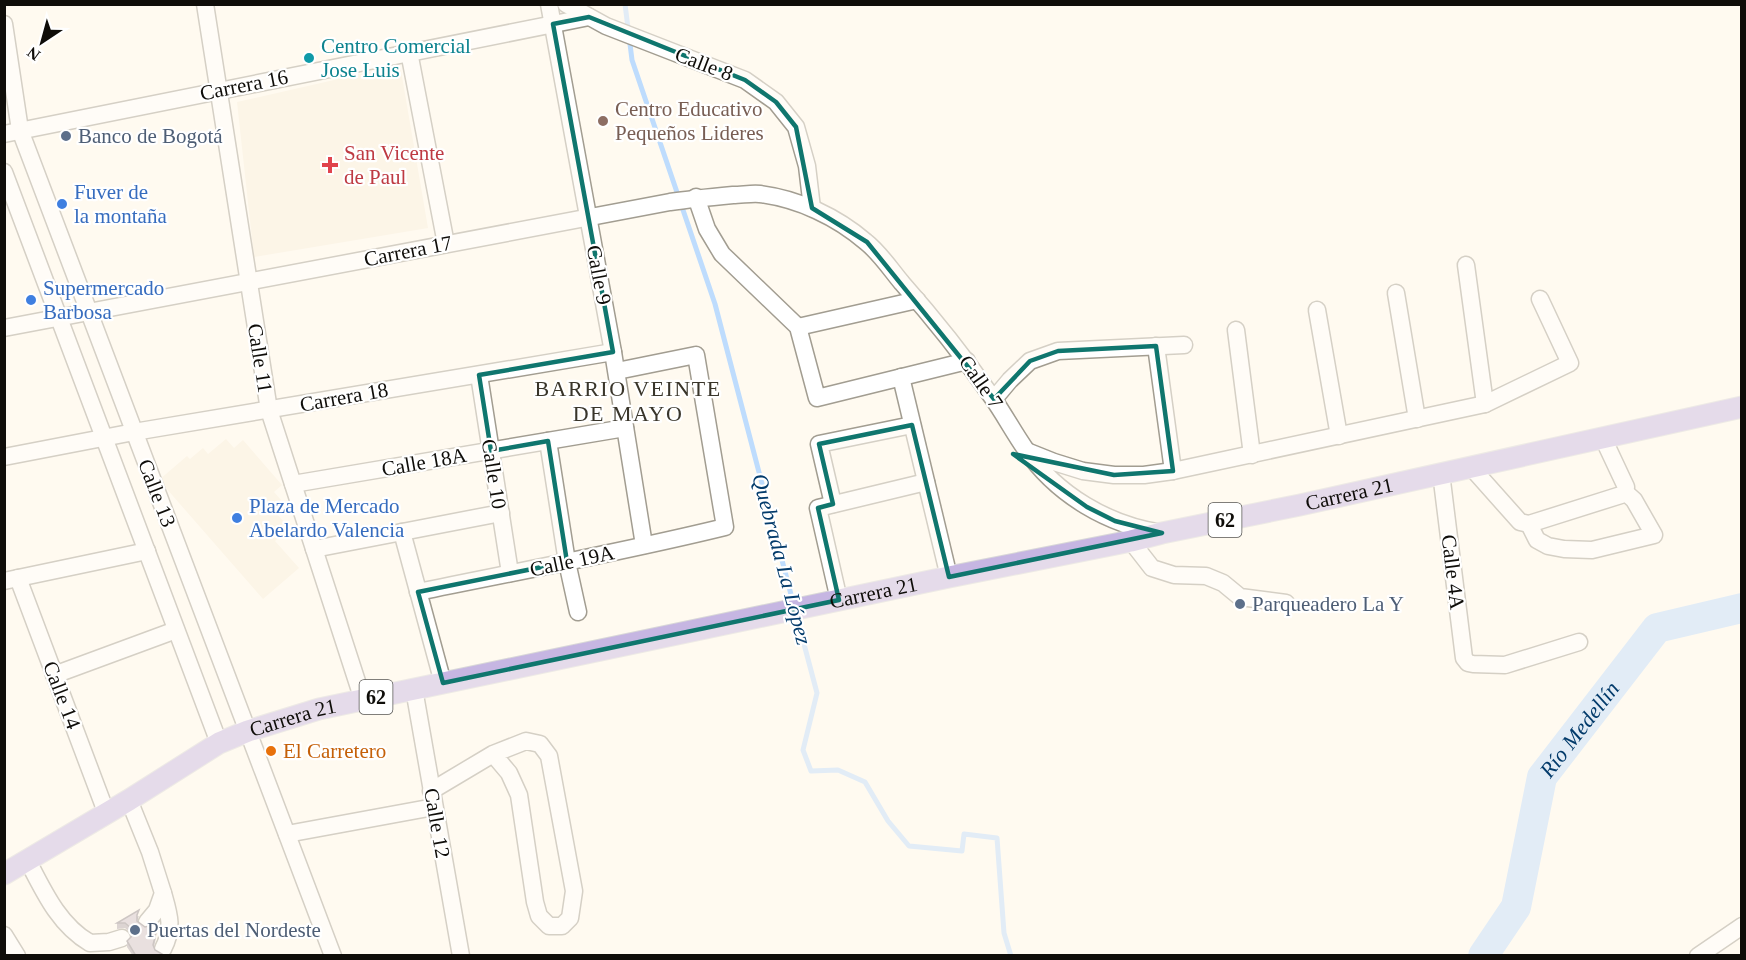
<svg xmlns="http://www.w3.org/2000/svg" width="1746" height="960" viewBox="0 0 1746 960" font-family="'Times New Roman',serif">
	<rect width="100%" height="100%" fill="#fffaf0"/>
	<g fill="#f8efdb">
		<path d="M 400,65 L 428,228 L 254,257 L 237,102 Z"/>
		<path d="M 226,439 L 234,448 L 243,440 L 282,485 L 274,492 L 281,500 L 272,508 L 289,528 L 275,541 L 299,568 L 263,599 L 159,480 L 187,456 L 190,459 L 203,448 L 208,454 Z"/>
	</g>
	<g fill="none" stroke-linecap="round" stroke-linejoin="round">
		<g stroke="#bedcfd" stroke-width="5">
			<path d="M 625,4 L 632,60 L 715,304 L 794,606"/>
			<path d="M 796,614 L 817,693 L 803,750 L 811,771 L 838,770 L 865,782 L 888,821 L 909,846 L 962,851 L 964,834 L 997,838 L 1004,933 L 1011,956"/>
		</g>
		<path stroke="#bedcfd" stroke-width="30" id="s1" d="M 1483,956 L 1516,907 L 1542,777 L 1657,628 L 1742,608"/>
		<g stroke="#a29d91" stroke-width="19">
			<g id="minor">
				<path d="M 205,4 L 269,410 L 363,700"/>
				<path d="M 549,4 L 613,352 L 644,545"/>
				<path d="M 566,4 L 606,26 L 745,80 L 776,102 L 796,127 L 807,166 L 812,208"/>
				<path d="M 4,24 L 20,130 L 333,956"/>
				<path d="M 409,52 L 446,244"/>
				<path d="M 4,134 L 589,17"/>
				<path d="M 4,172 L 219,743"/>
				<path d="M 696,197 L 707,229 L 722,254 L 798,327 L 817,398 L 967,361"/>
				<path d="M 1466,265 L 1485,404"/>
				<path d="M 1396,293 L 1417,419"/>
				<path d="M 1317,310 L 1339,436"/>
				<path d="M 798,327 L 917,300"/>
				<path d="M 4,328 L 670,202 C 691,199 712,197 733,195 C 742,195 752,193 760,194 C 799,199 837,217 866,242 C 880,253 891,270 902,283 C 934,319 964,357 992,397 C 1004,414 1014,433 1026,450 C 1057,495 1108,525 1162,533"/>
				<path d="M 1236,330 L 1252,455"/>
				<path d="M 1156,346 L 1173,471"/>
				<path d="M 479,375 L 510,573"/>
				<path d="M 901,377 L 949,577"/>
				<path d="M 994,399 L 1010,380 L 1030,361 L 1058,351 L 1184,345"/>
				<path d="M 548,441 L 567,562 L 578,612"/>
				<path d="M 1029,452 L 1054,462 L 1083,471 L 1114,475 L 1144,475 L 1173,471 L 1485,404 L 1570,363 L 1540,299"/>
				<path d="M 4,457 L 134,432 L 613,352"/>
				<path d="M 1471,467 L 1520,522 L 1529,524 L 1621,495 L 1625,492 L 1626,487 L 1603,438"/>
				<path d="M 1441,473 L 1464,658 L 1468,663 L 1473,664 L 1505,665 L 1579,642"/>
				<path d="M 293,484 L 625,428"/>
				<path d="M 833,504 L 819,444 L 912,425"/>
				<path d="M 1529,524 L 1537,540 L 1548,546 L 1564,549 L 1592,550 L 1654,535 L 1634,500 L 1625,492"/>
				<path d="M 402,532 L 443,683"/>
				<path d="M 1131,541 L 1152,568 L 1174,575 L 1206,576 L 1223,583 L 1240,597 L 1286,603"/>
				<path d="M 314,549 L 501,513"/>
				<path d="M 18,578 L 106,812"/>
				<path d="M 4,581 L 147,551"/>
				<path d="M 418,592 C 520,571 623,552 725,527 L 696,355 L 617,371"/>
				<path d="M 839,600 L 818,508 L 926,482"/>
				<path d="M 54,675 L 176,630"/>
				<path d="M 414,689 L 461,956"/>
				<path d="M 431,791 L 493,754 L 526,741 L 540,744 L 549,756 L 574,891 L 570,918 L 562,926 L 549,926 L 539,916 L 535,902 L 519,795 L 509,773 L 493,754"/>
				<path d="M 129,800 L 150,852 L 163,893 L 157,910 L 147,922"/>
				<path d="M 287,834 L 434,807"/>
				<path d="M 28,861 C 44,892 59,925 90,943 L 109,942 L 122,938"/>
				<path d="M 163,893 C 169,914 174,928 163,949"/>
				<path d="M 4,935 L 17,956"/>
				<path d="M 1698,956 L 1742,926"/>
			</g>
		</g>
		<g stroke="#d9d8d8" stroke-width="23">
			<g id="major">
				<path id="s2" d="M 4,874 L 129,800 L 219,743 L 248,731 L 319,709 L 949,577 L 1131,541 L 1162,533 L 1300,505 L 1742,407"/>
			</g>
		</g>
		<use href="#minor" stroke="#fff" stroke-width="16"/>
		<use href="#major" stroke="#c6b6e2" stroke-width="21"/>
	</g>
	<path fill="#b2a7ae" d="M 139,916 L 137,921 L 156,938 L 154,947 L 155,950 L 162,956 L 133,956 L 127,947 L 127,941 L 132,936 L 132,934 L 125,928 L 117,929 L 117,923 Z"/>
	<path fill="#cfc2ca" stroke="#91888d" stroke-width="1.5" d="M 139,910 L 137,915 L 137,921 L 145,927 L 152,925 L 156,933 L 153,945 L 155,950 L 162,954 L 159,956 L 136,956 L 127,941 L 132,936 L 132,929 L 125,923 L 117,923 Z"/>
	<path d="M0 0H1746V960H0ZM 589,17 L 745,80 L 776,102 L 796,127 L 812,208 L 867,242 L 994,399 L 1030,361 L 1058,351 L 1156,346 L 1173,471 L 1114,475 L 1013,454 L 1087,507 L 1115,521 L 1162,533 L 949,577 L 912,425 L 819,444 L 833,504 L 818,508 L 839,600 L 443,683 L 418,592 L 567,562 L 548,441 L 491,451 L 479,375 L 613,352 L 553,24 Z" fill="#fffaf0" fill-opacity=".55" fill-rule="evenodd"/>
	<path fill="none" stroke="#0f766e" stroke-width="4.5" stroke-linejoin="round" d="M 589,17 L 745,80 L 776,102 L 796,127 L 812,208 L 867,242 L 994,399 L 1030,361 L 1058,351 L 1156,346 L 1173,471 L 1114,475 L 1013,454 L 1087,507 L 1115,521 L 1162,533 L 949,577 L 912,425 L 819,444 L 833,504 L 818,508 L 839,600 L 443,683 L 418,592 L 567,562 L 548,441 L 491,451 L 479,375 L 613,352 L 553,24 Z"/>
	<circle fill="#0f9aa8" stroke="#fff" stroke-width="2" cx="309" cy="58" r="6"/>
	<circle fill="#8d6e63" stroke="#fff" stroke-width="2" cx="603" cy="121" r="6"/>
	<g fill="#5c6f8a" stroke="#fff" stroke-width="2">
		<circle cx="66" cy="136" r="6"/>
		<circle cx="1240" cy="604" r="6"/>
		<circle cx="135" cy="930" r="6"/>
	</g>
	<path fill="#e0444e" stroke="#fff" stroke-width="2" d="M327 156h6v6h6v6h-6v6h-6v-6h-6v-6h6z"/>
	<g fill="#3f7fe0" stroke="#fff" stroke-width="2">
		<circle cx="62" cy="204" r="6"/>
		<circle cx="31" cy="300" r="6"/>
		<circle cx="237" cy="518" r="6"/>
	</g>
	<circle fill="#e8710a" stroke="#fff" stroke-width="2" cx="271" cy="751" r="6"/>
	<g text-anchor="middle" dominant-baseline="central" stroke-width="4.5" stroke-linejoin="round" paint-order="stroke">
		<g fill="#fff" stroke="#575653" stroke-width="1.5">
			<rect x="1208.5" y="503" width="33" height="34" rx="4.5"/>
			<rect x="359.5" y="680" width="33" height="34" rx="4.5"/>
		</g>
		<g font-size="20" font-weight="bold" fill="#0f0d09">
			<text x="1225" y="520">62</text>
			<text x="376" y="697">62</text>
		</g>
		<g font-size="21" fill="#0d838f" stroke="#fff" text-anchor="start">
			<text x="321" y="46">Centro Comercial<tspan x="321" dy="24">Jose Luis</tspan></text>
		</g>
		<g font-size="21" fill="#0f0d09" stroke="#fff">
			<text transform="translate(704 64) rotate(21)">Calle 8</text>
			<text transform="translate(244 85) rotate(-11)">Carrera 16</text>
			<text transform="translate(408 251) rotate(-11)">Carrera 17</text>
			<text transform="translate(599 275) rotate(79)">Calle 9</text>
			<text transform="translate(260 358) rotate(81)">Calle 11</text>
			<text transform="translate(981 382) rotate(55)">Calle 7</text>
			<text transform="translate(344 397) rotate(-10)">Carrera 18</text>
			<text transform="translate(424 462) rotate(-10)">Calle 18A</text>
			<text transform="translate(494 474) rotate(81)">Calle 10</text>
			<text transform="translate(157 493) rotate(69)">Calle 13</text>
			<text stroke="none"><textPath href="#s2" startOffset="1410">Carrera 21</textPath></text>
			<text transform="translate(572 561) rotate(-12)">Calle 19A</text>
			<text transform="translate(1453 572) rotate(83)">Calle 4A</text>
			<text stroke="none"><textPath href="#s2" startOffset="924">Carrera 21</textPath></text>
			<text transform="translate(62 695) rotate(69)">Calle 14</text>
			<text stroke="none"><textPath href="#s2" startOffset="330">Carrera 21</textPath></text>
			<text transform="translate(437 823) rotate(80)">Calle 12</text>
		</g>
		<g font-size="21" fill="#785e54" stroke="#fff" text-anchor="start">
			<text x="615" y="109">Centro Educativo<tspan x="615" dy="24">Pequeños Lideres</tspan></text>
		</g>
		<g font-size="21" fill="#4e5e75" stroke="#fff" text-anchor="start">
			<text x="78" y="136">Banco de Bogotá</text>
			<text x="1252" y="604">Parqueadero La Y</text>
			<text x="147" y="930">Puertas del Nordeste</text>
		</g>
		<g font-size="21" fill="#be3a42" stroke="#fff" text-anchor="start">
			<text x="344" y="153">San Vicente<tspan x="344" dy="24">de Paul</tspan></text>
		</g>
		<g font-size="21" fill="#366cbe" stroke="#fff" text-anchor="start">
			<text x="74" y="192">Fuver de<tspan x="74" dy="24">la montaña</tspan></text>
			<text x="43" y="288">Supermercado<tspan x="43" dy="24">Barbosa</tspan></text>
			<text x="249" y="506">Plaza de Mercado<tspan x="249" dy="24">Abelardo Valencia</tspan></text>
		</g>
		<g font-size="21" fill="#c56008" stroke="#fff" text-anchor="start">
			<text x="283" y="751">El Carretero</text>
		</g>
		<g font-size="22" letter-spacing="1.5" fill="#39352a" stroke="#fff">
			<text x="628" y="388">BARRIO VEINTE<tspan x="628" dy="25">DE MAYO</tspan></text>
		</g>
		<g font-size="22" font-style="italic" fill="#033b6b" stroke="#fff">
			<text transform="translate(782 559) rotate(75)">Quebrada La López</text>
			<text stroke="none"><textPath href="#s1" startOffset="252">Río Medellín</textPath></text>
		</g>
	</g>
	<rect width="1746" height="960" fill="none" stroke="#0f0d09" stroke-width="12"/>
	<g transform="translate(42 42) rotate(216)" stroke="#ffffff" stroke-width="4.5" paint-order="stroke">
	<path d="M0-4.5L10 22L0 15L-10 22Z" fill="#0f0d09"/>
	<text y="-9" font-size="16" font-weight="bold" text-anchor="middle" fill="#0f0d09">N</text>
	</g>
</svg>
